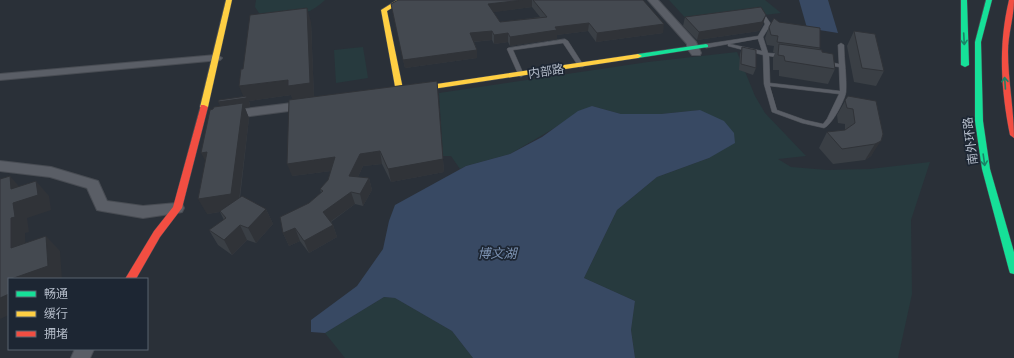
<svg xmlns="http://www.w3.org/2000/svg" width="1014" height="358" viewBox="0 0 1014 358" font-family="Manrope,'Noto Sans SC',sans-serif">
	<rect width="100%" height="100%" fill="#2a3038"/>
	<g fill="#273a3e">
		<path d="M 256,0 L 325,0 C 307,18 282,20 259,13 L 255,7 Z"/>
		<path d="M 669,0 L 765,0 L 781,13 L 691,24 Z"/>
		<path d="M 363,47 L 368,78 L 336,83 L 334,50 Z"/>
		<path d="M 737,52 L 755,96 L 765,113 L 806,156 L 778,159 L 791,167 L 827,170 L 870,169 L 930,162 L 911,220 L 912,294 L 898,358 L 635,358 L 631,330 L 635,301 L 584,278 L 617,210 L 657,177 L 709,158 L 700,110 L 661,114 L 621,114 L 592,106 L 510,154 L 466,166 L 460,169 L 451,156 L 443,156 L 439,93 L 648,62 Z"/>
		<path d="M 384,297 L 395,298 L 452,331 L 473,358 L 345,358 L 325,333 Z"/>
	</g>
	<g fill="#384963">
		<path d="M 799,0 L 828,0 L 838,33 L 807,28 Z"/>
		<path d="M 592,106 L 621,114 L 661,114 L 700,110 L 724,121 L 734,133 L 735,143 L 709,158 L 657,177 L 617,210 L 584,278 L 635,301 L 631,330 L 635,358 L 473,358 L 452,331 L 395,298 L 384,297 L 325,333 L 311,332 L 311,320 L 357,286 L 383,249 L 389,221 L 395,205 L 466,166 L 510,154 L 542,137 L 578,111 Z"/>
	</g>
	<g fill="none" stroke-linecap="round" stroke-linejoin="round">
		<g stroke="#484c53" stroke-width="1">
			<g id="lane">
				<path d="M 758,11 L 762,11 L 771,24 L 763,37 L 768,53 L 783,54 L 786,56 L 783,58 L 769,56 L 770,83 L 840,91 L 839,67 L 825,65 L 822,63 L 825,61 L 839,64 L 838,45 L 841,43 L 844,45 C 844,59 847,78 846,92 C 845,100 832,125 824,128 L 802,123 L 772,112 L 764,84 L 763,55 L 728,46 L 728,44 L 706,48 L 703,46 L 706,44 L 758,36 L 765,24 L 758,12 ZM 758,39 L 762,51 L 730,44 ZM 770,86 L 839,94 L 827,119 L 823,124 L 805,120 L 777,110 Z"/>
				<path d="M 565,39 L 568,41 L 584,66 L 583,67 L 579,67 L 563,43 L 513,50 L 524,75 L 521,77 L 519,76 L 507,49 L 508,48 Z"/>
			</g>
		</g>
		<g stroke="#484c53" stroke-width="2">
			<g id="street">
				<path d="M 648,0 L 658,0 L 696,42 L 701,53 L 700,55 L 692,55 L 687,48 L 687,44 Z"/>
				<path d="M 216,55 L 222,58 L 220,60 L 0,80 L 0,74 Z"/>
				<path d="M 308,101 L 314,105 L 312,108 L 228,119 L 222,115 L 228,111 Z"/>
				<path d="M 0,161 L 51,167 L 98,181 L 107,201 L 143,206 L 177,203 L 182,204 L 184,208 L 182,212 L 177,213 L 143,218 L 102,211 L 97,210 L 87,188 L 50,177 L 0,171 Z"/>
				<path d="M 75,349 L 94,349 L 90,358 L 71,358 Z"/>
			</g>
		</g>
		<g stroke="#484c53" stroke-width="1">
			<g id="fast">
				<path d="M 961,0 L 967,0 L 969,65 L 965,67 L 961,65 Z"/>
				<path d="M 986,0 L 992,0 L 981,42 L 983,121 L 990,169 L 1014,252 L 1014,274 L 1010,273 L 1009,270 L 982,169 L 975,121 L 975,42 Z"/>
				<path d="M 706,44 L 708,45 L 708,47 L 638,58 L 634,56 L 638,54 Z"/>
			</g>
		</g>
		<g stroke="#484c53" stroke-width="1">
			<g id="slow">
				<path d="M 226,0 L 232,0 L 208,107 L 204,109 L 200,107 Z"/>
				<path d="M 397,0 L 405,0 L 387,11 L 403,89 L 638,54 L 642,56 L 638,58 L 400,94 L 396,92 L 381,10 Z"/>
			</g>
		</g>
		<g stroke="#484c53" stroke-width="1">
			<g id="jam">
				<path d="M 1009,0 L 1014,0 C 1014,17 1008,34 1008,52 C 1008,81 1014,109 1014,138 L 1010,135 C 1001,89 998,46 1009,0 Z"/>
				<path d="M 201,105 L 204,105 L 208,107 L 182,208 L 160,237 L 136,279 L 125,279 L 154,231 L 173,207 Z"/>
			</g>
		</g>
		<use href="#lane" fill="#5a5e66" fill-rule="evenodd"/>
		<use href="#street" fill="#5a5e66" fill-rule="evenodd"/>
		<use href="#fast" fill="#16e098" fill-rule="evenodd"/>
		<use href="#slow" fill="#ffcf43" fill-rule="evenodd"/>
		<use href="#jam" fill="#f24e42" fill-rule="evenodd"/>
	</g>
	<g fill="#3a3f45" fill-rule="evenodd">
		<path d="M 398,0 L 643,0 L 663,33 L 596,42 L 588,31 L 557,35 L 557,39 L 510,46 L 508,42 L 494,44 L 492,40 L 474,42 L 477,50 L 477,58 L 405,68 L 391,4 ZM 532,7 L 540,17 L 500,22 L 493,12 Z"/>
		<path d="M 685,17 L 763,24 L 759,31 L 697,40 L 683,26 Z"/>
		<path d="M 311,22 L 314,97 L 437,81 L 444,172 L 391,182 L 382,164 L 363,166 L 358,177 L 369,178 L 372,190 L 363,206 L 355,204 L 331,222 L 333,225 L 337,237 L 309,253 L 300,241 L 289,246 L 283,233 L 309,203 L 321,193 L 320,189 L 328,180 L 331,171 L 292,176 L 293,99 L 291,95 L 249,101 L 250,105 L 250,107 L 245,108 L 249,118 L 240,198 L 266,209 L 273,224 L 256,243 L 247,240 L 232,255 L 218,245 L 209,230 L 224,220 L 220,212 L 207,214 L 206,162 L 213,109 L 243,96 L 243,69 Z"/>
		<path d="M 779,22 L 820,48 L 819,50 L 822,52 L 835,69 L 828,84 L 779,76 L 779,70 L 773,70 L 773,58 L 775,53 L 773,52 L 774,46 L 767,45 L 765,38 L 769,27 Z"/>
		<path d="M 854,31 L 884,71 L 876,86 L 854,82 L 847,46 Z"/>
		<path d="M 742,47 L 756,68 L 753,75 L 739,70 L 740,54 Z"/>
		<path d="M 848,96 L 883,134 L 871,156 L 865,160 L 833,164 L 819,148 L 827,132 L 845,130 L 845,124 L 838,123 L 837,115 Z"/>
	</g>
	<g fill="#303338">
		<path d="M 523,0 L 532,0 L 532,7 L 488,13 L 488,4 Z"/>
		<path d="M 307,8 L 311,22 L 314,98 L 293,101 L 291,95 L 249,101 L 250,105 L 250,107 L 245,108 L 249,118 L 238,209 L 207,214 L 198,199 L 223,111 L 218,102 L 244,98 L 239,86 Z"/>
		<path d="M 766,15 L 763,24 L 759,31 L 697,40 L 699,32 Z"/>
		<path d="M 589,23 L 588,31 L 557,35 L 557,39 L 510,46 L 510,37 L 555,27 Z"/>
		<path d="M 664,24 L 663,33 L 596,42 L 597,33 Z"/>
		<path d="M 492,31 L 492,40 L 471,42 L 470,33 Z"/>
		<path d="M 508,33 L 508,42 L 494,44 L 494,35 Z"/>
		<path d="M 477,50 L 477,58 L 405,68 L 403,60 Z"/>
		<path d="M 437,81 L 444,172 L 391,182 L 388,169 Z"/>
		<path d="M 881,141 L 871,156 L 865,160 L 875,144 Z"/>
		<path d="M 380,151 L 382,164 L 363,166 L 353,188 L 349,176 L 360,154 Z"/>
		<path d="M 207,152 L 209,168 L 201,153 Z"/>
		<path d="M 335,157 L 339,170 L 292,176 L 287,164 Z"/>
		<path d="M 10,176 L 23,191 L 36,181 L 49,196 L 51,210 L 27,218 L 29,232 L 25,233 L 26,263 L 11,248 L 11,218 L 13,203 L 11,189 Z"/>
		<path d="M 369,178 L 372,190 L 363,206 L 360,194 Z"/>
		<path d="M 351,192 L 355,204 L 327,224 L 323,212 Z"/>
		<path d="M 266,209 L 273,224 L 256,243 L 248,228 Z"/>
		<path d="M 240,225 L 247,240 L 232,255 L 224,240 Z"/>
		<path d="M 333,225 L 337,237 L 309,253 L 304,241 Z"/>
		<path d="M 295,228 L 300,241 L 289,246 L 283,233 Z"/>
		<path d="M 46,236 L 60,251 L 62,279 L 11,279 Z"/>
		<path d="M 9,294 L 9,315 L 0,319 L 0,298 Z"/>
	</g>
	<g fill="#444950" stroke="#303338">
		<path d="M 398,0 L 523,0 L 488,4 L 500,22 L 547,17 L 533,0 L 643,0 L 664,24 L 597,33 L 589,23 L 555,27 L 557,30 L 510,37 L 508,33 L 494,35 L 492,31 L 470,33 L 477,50 L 403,60 L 391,4 Z"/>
		<path d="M 761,7 L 766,15 L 762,22 L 699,32 L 685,17 Z"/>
		<path d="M 307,8 L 310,83 L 288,86 L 288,80 L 239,86 L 241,69 L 243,69 L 250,15 Z"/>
		<path d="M 774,18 L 779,22 L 820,28 L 820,48 L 777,42 L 778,36 L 771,35 L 769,27 Z"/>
		<path d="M 854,31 L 875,34 L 884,71 L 862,68 Z"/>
		<path d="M 779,44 L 822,50 L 822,52 L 833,54 L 835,69 L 785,61 L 784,56 L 778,55 Z"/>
		<path d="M 742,47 L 756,50 L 756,68 L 741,64 Z"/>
		<path d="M 437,81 L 443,159 L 388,169 L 380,151 L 360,154 L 349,176 L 369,178 L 360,194 L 351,192 L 323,212 L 333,225 L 304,241 L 295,228 L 283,233 L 280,217 L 309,203 L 323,191 L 320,189 L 328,180 L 335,157 L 287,164 L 289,100 Z"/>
		<path d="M 247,96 L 246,98 L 218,102 L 219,100 Z"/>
		<path d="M 848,96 L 876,101 L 883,134 L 881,141 L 875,144 L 842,149 L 827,132 L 845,130 L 855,123 L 853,109 L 847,108 L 845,100 Z"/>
		<path d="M 243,103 L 231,194 L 198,199 L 207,152 L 201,153 L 210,110 L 213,109 L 214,107 Z"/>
		<path d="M 10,176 L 11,189 L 36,181 L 38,195 L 13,203 L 15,217 L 11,218 L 11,248 L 46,236 L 48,266 L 11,279 L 9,279 L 9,294 L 0,298 L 0,179 Z"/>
		<path d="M 242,196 L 266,209 L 248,228 L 240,225 L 224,240 L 209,230 L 226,218 L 220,211 Z"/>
	</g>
	<defs><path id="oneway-shaft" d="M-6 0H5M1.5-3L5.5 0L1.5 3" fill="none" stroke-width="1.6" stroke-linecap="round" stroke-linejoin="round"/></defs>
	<g stroke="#1a8366">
		<use href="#oneway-shaft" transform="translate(964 39) rotate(87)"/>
		<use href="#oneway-shaft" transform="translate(1005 83) rotate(-94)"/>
		<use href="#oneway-shaft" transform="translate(984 160) rotate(82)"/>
	</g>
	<g text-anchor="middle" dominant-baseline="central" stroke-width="3.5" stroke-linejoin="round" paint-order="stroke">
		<g font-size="12" fill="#b4bcc9" stroke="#1d2633">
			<text transform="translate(546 71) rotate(-8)">内部路</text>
			<text transform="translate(970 141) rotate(-97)">南外环路</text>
		</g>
		<g font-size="13" font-style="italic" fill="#7c92b1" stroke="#1d2633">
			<text x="497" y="253">博文湖</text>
		</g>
	</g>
	<rect x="8" y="278" width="140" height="72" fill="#1d2633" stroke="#59626f"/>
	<rect x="16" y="291" width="20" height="6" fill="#16e098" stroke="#59626f"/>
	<text x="44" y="298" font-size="12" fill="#b4bcc9">畅通</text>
	<rect x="16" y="311" width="20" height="6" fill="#ffcf43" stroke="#59626f"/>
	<text x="44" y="318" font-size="12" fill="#b4bcc9">缓行</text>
	<rect x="16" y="331" width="20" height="6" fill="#f24e42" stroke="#59626f"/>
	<text x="44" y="338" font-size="12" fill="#b4bcc9">拥堵</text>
</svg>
